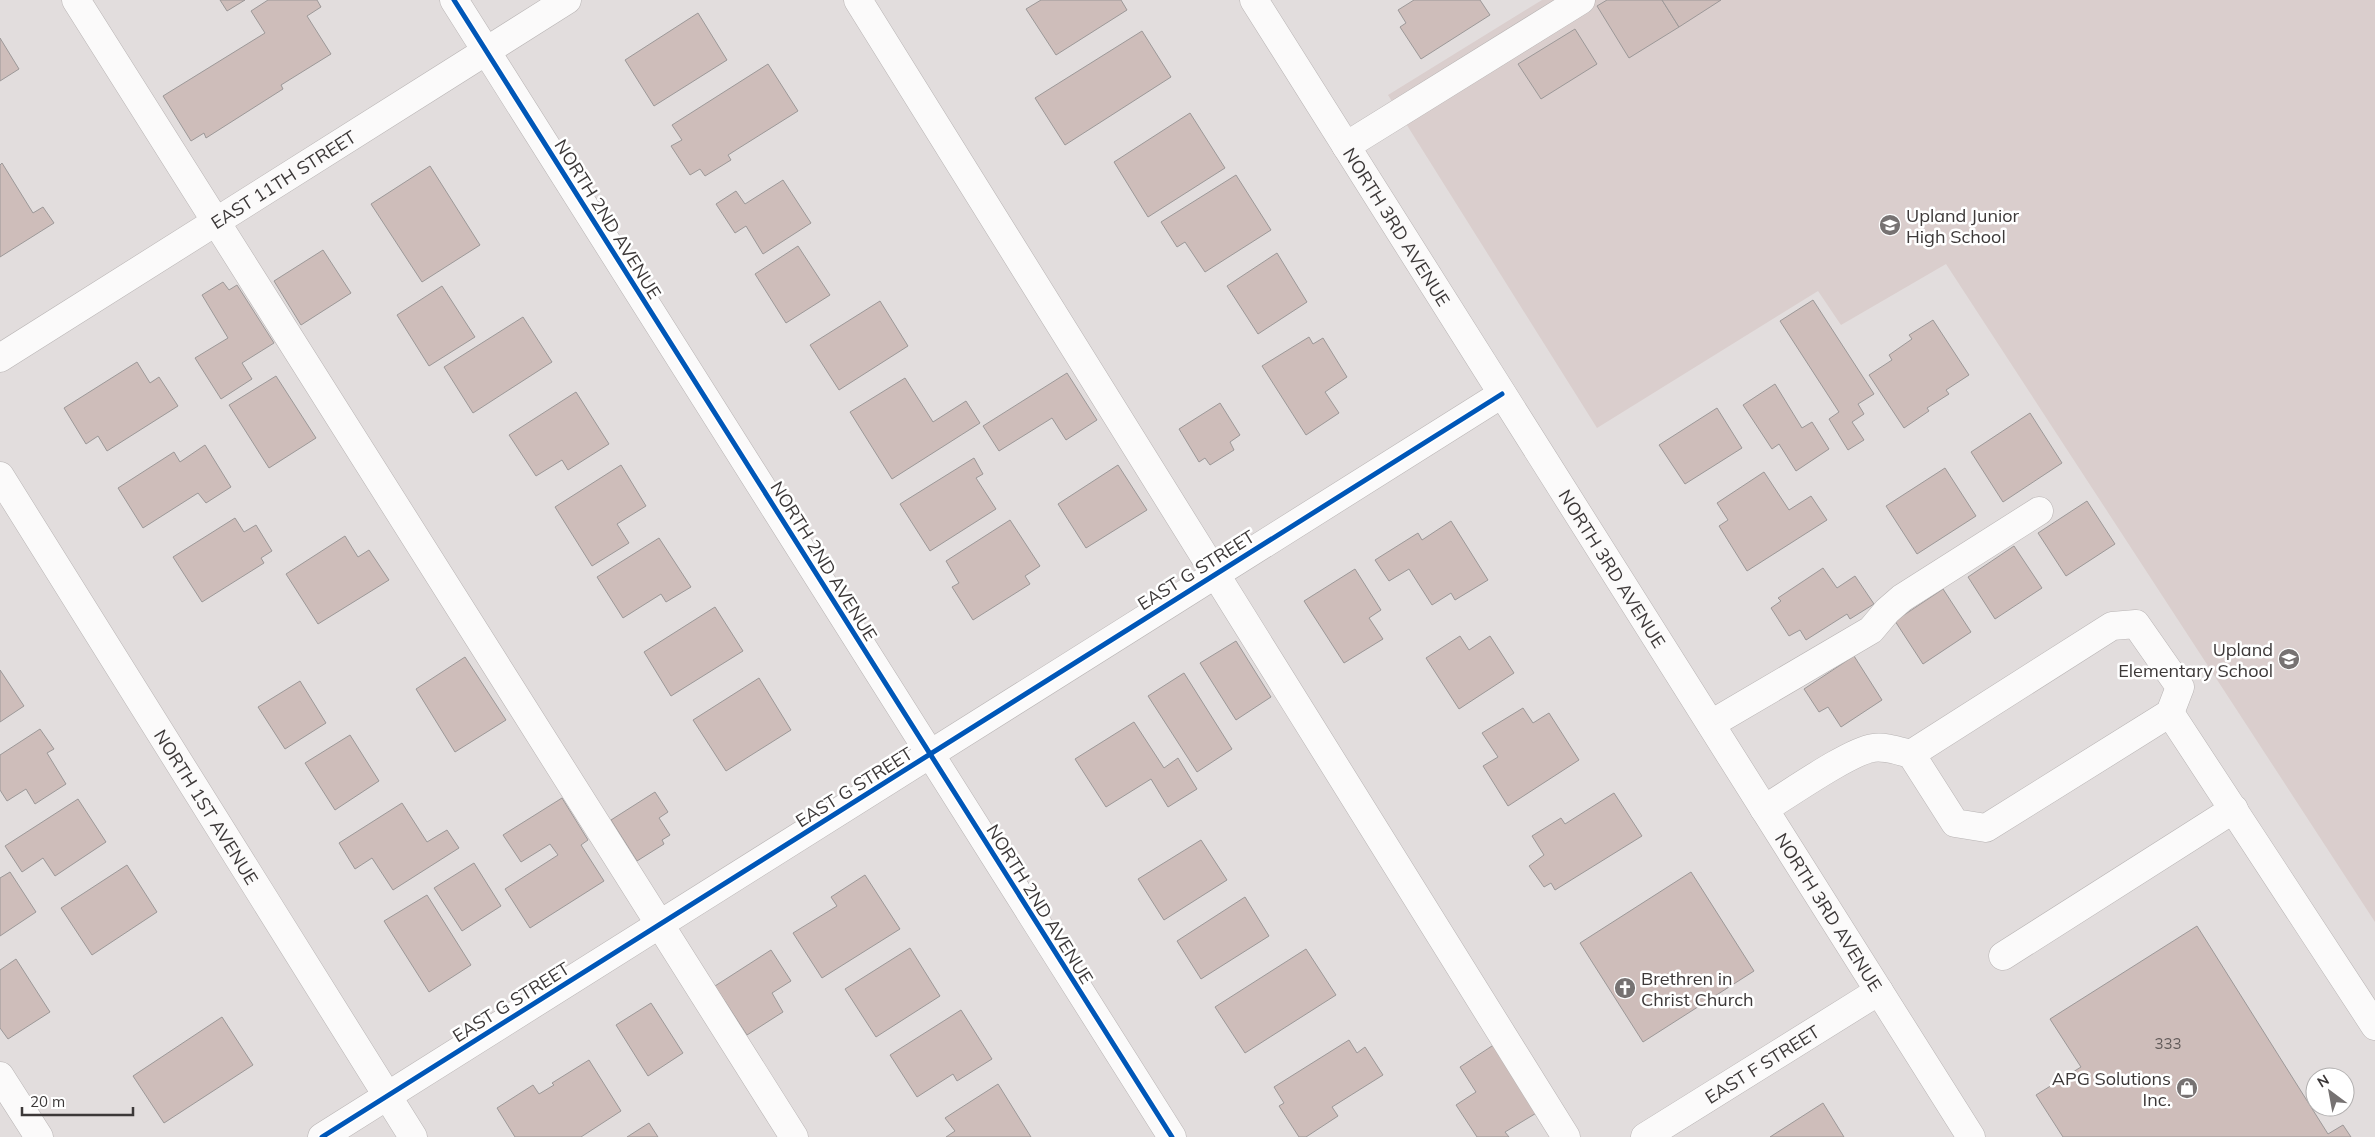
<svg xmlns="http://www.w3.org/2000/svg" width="2375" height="1137" viewBox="0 0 2375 1137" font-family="Mulish,sans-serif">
	<rect width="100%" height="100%" fill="#e2dddd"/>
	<path fill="#dacecd" d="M 1542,0 L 2375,0 L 2375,922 L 1946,264 L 1841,325 L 1818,291 L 1597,428 L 1388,95 Z"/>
	<g fill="#cebdba" stroke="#9c9898">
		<path d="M 220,0 L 245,0 L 227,11 Z"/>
		<path d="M 268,0 L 317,0 L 321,7 L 307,16 L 331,54 L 281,85 L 283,89 L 206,138 L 204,133 L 191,141 L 163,96 L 265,33 L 251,11 Z"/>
		<path d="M 1041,0 L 1121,0 L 1127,10 L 1056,55 L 1026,9 Z"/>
		<path d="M 1414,0 L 1480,0 L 1490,15 L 1421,59 L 1400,27 L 1406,23 L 1398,10 Z"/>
		<path d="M 1607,0 L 1662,0 L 1679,27 L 1629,58 L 1597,6 Z"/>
		<path d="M 1662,0 L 1721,0 L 1679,27 Z"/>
		<path d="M 698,13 L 727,60 L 654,106 L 625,60 Z"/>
		<path d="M 1575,29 L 1597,64 L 1541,99 L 1518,64 Z"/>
		<path d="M 1142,31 L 1171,77 L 1065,145 L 1035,98 Z"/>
		<path d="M 0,38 L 19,69 L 0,81 Z"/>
		<path d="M 768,64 L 798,111 L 728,155 L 731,160 L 705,176 L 700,169 L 690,175 L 671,146 L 682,140 L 672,125 Z"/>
		<path d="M 1190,113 L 1225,168 L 1148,217 L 1114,162 Z"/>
		<path d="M 2,163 L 33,213 L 43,207 L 54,223 L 0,257 L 0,165 Z"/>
		<path d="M 430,166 L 480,245 L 422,282 L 371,204 Z"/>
		<path d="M 1236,175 L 1271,230 L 1205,272 L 1185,242 L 1177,247 L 1161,222 Z"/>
		<path d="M 783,180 L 811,223 L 763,254 L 746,226 L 735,233 L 716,204 L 736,191 L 745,204 Z"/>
		<path d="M 798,246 L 830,295 L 786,323 L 755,274 Z"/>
		<path d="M 323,250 L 351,293 L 301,325 L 274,281 Z"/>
		<path d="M 1277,253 L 1307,302 L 1258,334 L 1227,286 Z"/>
		<path d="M 223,282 L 229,290 L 237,285 L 274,343 L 242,363 L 252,379 L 221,399 L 195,358 L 228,338 L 202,295 Z"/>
		<path d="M 442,286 L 475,337 L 429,366 L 397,315 Z"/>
		<path d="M 1813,300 L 1874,394 L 1858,404 L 1864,414 L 1852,422 L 1864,440 L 1848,450 L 1829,419 L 1839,412 L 1780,321 Z"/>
		<path d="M 880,301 L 908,346 L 839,390 L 810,345 Z"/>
		<path d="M 523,317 L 552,362 L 473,413 L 444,367 Z"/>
		<path d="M 1933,320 L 1969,375 L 1946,390 L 1949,394 L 1927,408 L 1929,411 L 1904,428 L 1869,375 L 1892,360 L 1889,355 L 1912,339 L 1909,335 Z"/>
		<path d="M 1309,337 L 1313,344 L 1323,338 L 1347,377 L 1325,392 L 1339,413 L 1306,435 L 1262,366 Z"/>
		<path d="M 137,362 L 150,383 L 159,377 L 178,406 L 107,451 L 98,436 L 86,444 L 64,408 Z"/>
		<path d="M 1067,373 L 1097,420 L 1066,440 L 1052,418 L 999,451 L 983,426 Z"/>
		<path d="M 276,376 L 316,438 L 269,468 L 229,405 Z"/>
		<path d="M 905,378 L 933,422 L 966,401 L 980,423 L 892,479 L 850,412 Z"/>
		<path d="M 1775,384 L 1802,428 L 1812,422 L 1829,449 L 1796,471 L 1779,444 L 1772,449 L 1743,405 Z"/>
		<path d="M 576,392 L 609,444 L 568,470 L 562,460 L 536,476 L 509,435 Z"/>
		<path d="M 1220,403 L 1240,435 L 1230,442 L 1234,450 L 1210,465 L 1205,458 L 1199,462 L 1179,429 Z"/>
		<path d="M 1717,408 L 1742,448 L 1685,484 L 1659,445 Z"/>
		<path d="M 2030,413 L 2062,463 L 2003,502 L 1971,452 Z"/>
		<path d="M 205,445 L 231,487 L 206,503 L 198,493 L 143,528 L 118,488 L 174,452 L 180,462 Z"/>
		<path d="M 974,458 L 983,474 L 976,478 L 996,509 L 930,551 L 900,504 Z"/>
		<path d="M 621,465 L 646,506 L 617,524 L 629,543 L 592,566 L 555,507 Z"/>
		<path d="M 1118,465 L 1147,510 L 1086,548 L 1058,504 Z"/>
		<path d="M 1945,468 L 1976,516 L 1917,554 L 1886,506 Z"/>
		<path d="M 1764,472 L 1789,510 L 1811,496 L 1827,520 L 1747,571 L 1719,526 L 1728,520 L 1717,503 Z"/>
		<path d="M 2087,501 L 2115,544 L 2066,576 L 2038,533 Z"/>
		<path d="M 235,518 L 244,532 L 256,525 L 272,551 L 261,558 L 264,563 L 202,602 L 173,557 Z"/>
		<path d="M 1010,520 L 1040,566 L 1025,576 L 1030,584 L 973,620 L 952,587 L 959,583 L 946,561 Z"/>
		<path d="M 1451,521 L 1488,580 L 1455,600 L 1451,593 L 1432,605 L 1409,569 L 1389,581 L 1375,560 L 1418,533 L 1422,540 Z"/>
		<path d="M 345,536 L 358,557 L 369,550 L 389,580 L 318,624 L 286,574 Z"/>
		<path d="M 659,538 L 691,587 L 666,602 L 661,594 L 623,618 L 597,577 Z"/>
		<path d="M 2014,546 L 2042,588 L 1995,619 L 1968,577 Z"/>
		<path d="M 1823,568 L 1837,588 L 1855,576 L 1874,604 L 1850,619 L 1847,614 L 1806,640 L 1800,630 L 1789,636 L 1771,608 L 1781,601 L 1778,598 Z"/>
		<path d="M 1355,569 L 1381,610 L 1369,618 L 1383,639 L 1344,663 L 1304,601 Z"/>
		<path d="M 1943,589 L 1971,632 L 1923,664 L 1895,621 Z"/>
		<path d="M 715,607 L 743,651 L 671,696 L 644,652 Z"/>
		<path d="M 1460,636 L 1469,650 L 1490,636 L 1514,673 L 1459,709 L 1426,658 Z"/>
		<path d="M 1236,641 L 1271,697 L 1236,720 L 1200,663 Z"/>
		<path d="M 1854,656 L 1882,700 L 1841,727 L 1828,707 L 1819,712 L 1804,689 Z"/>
		<path d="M 465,657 L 506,720 L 455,752 L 416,689 Z"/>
		<path d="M 0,670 L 24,706 L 0,722 Z"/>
		<path d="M 1184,673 L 1232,749 L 1197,772 L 1148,696 Z"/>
		<path d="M 759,678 L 791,730 L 726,771 L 693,720 Z"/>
		<path d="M 300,681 L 326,723 L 285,749 L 258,707 Z"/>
		<path d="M 1523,708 L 1533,723 L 1549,713 L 1579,760 L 1508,806 L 1483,766 L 1498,757 L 1482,733 Z"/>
		<path d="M 1134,722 L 1164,768 L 1178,758 L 1197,789 L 1168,807 L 1151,779 L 1106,807 L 1075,759 Z"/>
		<path d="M 40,729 L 54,749 L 47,753 L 66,784 L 35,804 L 26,789 L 7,801 L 0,790 L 0,755 Z"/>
		<path d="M 350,735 L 379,781 L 335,810 L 305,763 Z"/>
		<path d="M 655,792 L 668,812 L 659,818 L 670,835 L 662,840 L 664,844 L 637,861 L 611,820 Z"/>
		<path d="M 1614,793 L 1642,836 L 1555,890 L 1551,883 L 1544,887 L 1529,866 L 1544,855 L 1532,836 L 1561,818 L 1565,824 Z"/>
		<path d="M 562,798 L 588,840 L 581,845 L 604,881 L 530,928 L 505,889 L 558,855 L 550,844 L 521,862 L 503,835 Z"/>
		<path d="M 78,799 L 106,842 L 55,876 L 43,858 L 22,872 L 5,846 Z"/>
		<path d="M 402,803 L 427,842 L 447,830 L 459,848 L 393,890 L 372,858 L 355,869 L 339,843 Z"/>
		<path d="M 1201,840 L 1227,880 L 1164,920 L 1138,879 Z"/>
		<path d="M 474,863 L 501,906 L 462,931 L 434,888 Z"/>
		<path d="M 127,865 L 157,912 L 92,955 L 61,908 Z"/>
		<path d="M 10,872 L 36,912 L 0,936 L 0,878 Z"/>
		<path d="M 1691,872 L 1754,971 L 1643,1042 L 1580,943 Z"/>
		<path d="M 865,875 L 900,929 L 822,978 L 793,933 L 837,906 L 831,897 Z"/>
		<path d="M 427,895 L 471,965 L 429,992 L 384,921 Z"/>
		<path d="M 1245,897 L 1269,936 L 1201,979 L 1177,941 Z"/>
		<path d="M 2197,926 L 2328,1134 L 2343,1125 L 2351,1137 L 2063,1137 L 2036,1095 L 2081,1067 L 2050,1019 Z"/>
		<path d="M 910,948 L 940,996 L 876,1037 L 845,989 Z"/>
		<path d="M 1306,949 L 1336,995 L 1245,1053 L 1215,1007 Z"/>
		<path d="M 771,950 L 791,981 L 772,993 L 783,1012 L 747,1035 L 715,986 Z"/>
		<path d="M 16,959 L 50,1012 L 8,1039 L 0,1028 L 0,970 Z"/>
		<path d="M 651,1003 L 683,1053 L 648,1076 L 616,1025 Z"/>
		<path d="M 961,1010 L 992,1059 L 957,1081 L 953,1074 L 917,1097 L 890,1055 Z"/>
		<path d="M 222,1017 L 253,1065 L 164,1123 L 133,1076 Z"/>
		<path d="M 1349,1040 L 1357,1053 L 1365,1047 L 1383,1075 L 1332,1107 L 1338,1116 L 1306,1137 L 1299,1137 L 1279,1106 L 1284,1103 L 1274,1087 Z"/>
		<path d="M 1495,1044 L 1538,1112 L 1505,1132 L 1509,1137 L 1477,1137 L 1456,1105 L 1476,1092 L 1460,1067 Z"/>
		<path d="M 589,1060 L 621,1111 L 581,1137 L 515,1137 L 497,1108 L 533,1085 L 539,1094 L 554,1085 L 552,1083 Z"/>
		<path d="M 998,1084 L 1031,1137 L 946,1137 L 955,1131 L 945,1118 Z"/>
		<path d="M 1823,1103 L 1844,1137 L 1770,1137 Z"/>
		<path d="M 649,1123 L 658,1137 L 627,1137 Z"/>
	</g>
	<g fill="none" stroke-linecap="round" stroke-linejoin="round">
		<g stroke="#b8b4b4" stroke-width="29">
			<g id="minor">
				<path d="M 76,0 L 794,1137"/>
				<path d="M 454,0 L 1172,1137"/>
				<path d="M 858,0 L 1566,1137"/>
				<path id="s1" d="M 1254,0 L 1971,1137"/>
				<path d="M 1346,146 L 1581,0"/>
				<path id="s2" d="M 0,358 L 567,0"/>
				<path id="s3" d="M 0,476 L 413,1137"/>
				<path d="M 2170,713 L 2375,1026"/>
				<path d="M 1711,724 L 1871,630 L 1887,611 L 1902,598 L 2039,511"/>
				<path d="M 1764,809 C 1788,795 1848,752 1873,748 C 1885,746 1899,751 1911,754 L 1955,823 L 1986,828 L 2170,713 L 2180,687 L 2136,624 L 2112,626 L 1911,754"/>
				<path d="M 2003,956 L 2234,809"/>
				<path d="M 0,1076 L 39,1137"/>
				<path d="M 322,1137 L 1502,394"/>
				<path id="s4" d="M 1645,1137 L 1879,991"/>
			</g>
		</g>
		<use href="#minor" stroke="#fbfafa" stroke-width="28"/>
		<g stroke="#fff" stroke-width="8">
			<g id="cycleway">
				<path d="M 454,0 L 1172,1137"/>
				<path d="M 322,1137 L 1502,394"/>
			</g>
		</g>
		<use href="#cycleway" stroke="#0057b8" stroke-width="5"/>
	</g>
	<defs>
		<g id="school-disc" transform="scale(1.125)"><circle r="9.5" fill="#767272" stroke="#fff"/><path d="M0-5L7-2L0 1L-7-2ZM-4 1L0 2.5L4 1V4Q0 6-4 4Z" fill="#fff"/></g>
		<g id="church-disc" transform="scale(1.125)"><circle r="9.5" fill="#767272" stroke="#fff"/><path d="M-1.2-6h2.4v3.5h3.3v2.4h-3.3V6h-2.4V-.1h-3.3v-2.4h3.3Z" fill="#fff"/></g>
		<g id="shop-disc" transform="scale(1.125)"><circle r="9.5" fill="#767272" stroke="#fff"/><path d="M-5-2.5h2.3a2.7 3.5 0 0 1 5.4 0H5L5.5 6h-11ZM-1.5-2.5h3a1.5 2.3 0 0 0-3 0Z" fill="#fff"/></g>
	</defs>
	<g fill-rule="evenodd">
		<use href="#school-disc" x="1890" y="225"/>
		<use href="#school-disc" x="2289" y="659"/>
		<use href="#church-disc" x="1625" y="988"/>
		<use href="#shop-disc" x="2187" y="1088"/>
	</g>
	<g text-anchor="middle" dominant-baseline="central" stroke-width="5" stroke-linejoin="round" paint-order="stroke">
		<g font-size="15" fill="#605958">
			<text x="2168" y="1043">333</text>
		</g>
		<g font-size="18" fill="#3c3838" stroke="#fff">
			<text stroke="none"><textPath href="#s2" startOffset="335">EAST 11TH STREET</textPath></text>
			<text transform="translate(608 219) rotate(58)">NORTH 2ND AVENUE</text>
			<text stroke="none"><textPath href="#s1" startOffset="268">NORTH 3RD AVENUE</textPath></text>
			<text transform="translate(824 561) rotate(58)">NORTH 2ND AVENUE</text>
			<text stroke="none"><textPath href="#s1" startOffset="672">NORTH 3RD AVENUE</textPath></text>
			<text transform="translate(1196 570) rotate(-32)">EAST G STREET</text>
			<text transform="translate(854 787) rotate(-32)">EAST G STREET</text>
			<text stroke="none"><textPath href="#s3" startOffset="390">NORTH 1ST AVENUE</textPath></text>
			<text transform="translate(1040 904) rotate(58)">NORTH 2ND AVENUE</text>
			<text stroke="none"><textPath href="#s1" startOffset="1078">NORTH 3RD AVENUE</textPath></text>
			<text transform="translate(511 1002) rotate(-32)">EAST G STREET</text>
			<text stroke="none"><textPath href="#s4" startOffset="138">EAST F STREET</textPath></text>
		</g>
		<g font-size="18" fill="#3c3838" stroke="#fff" text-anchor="start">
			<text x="1906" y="215">Upland Junior<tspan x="1906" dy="21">High School</tspan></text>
			<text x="2273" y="649" text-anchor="end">Upland<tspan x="2273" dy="21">Elementary School</tspan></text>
			<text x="1641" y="978">Brethren in<tspan x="1641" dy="21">Christ Church</tspan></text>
			<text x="2171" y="1078" text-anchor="end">APG Solutions<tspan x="2171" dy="21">Inc.</tspan></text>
		</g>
	</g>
	<g transform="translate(2330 1092) rotate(328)"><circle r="24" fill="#ffffff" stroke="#b1afaf"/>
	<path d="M0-4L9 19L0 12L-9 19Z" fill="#767272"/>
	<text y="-8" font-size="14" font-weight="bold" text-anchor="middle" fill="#3c3838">N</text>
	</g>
	<path d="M22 1107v8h111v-8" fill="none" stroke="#3c3838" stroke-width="2.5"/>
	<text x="30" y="1107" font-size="15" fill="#3c3838" stroke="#ffffff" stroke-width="4" paint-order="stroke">20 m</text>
</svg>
